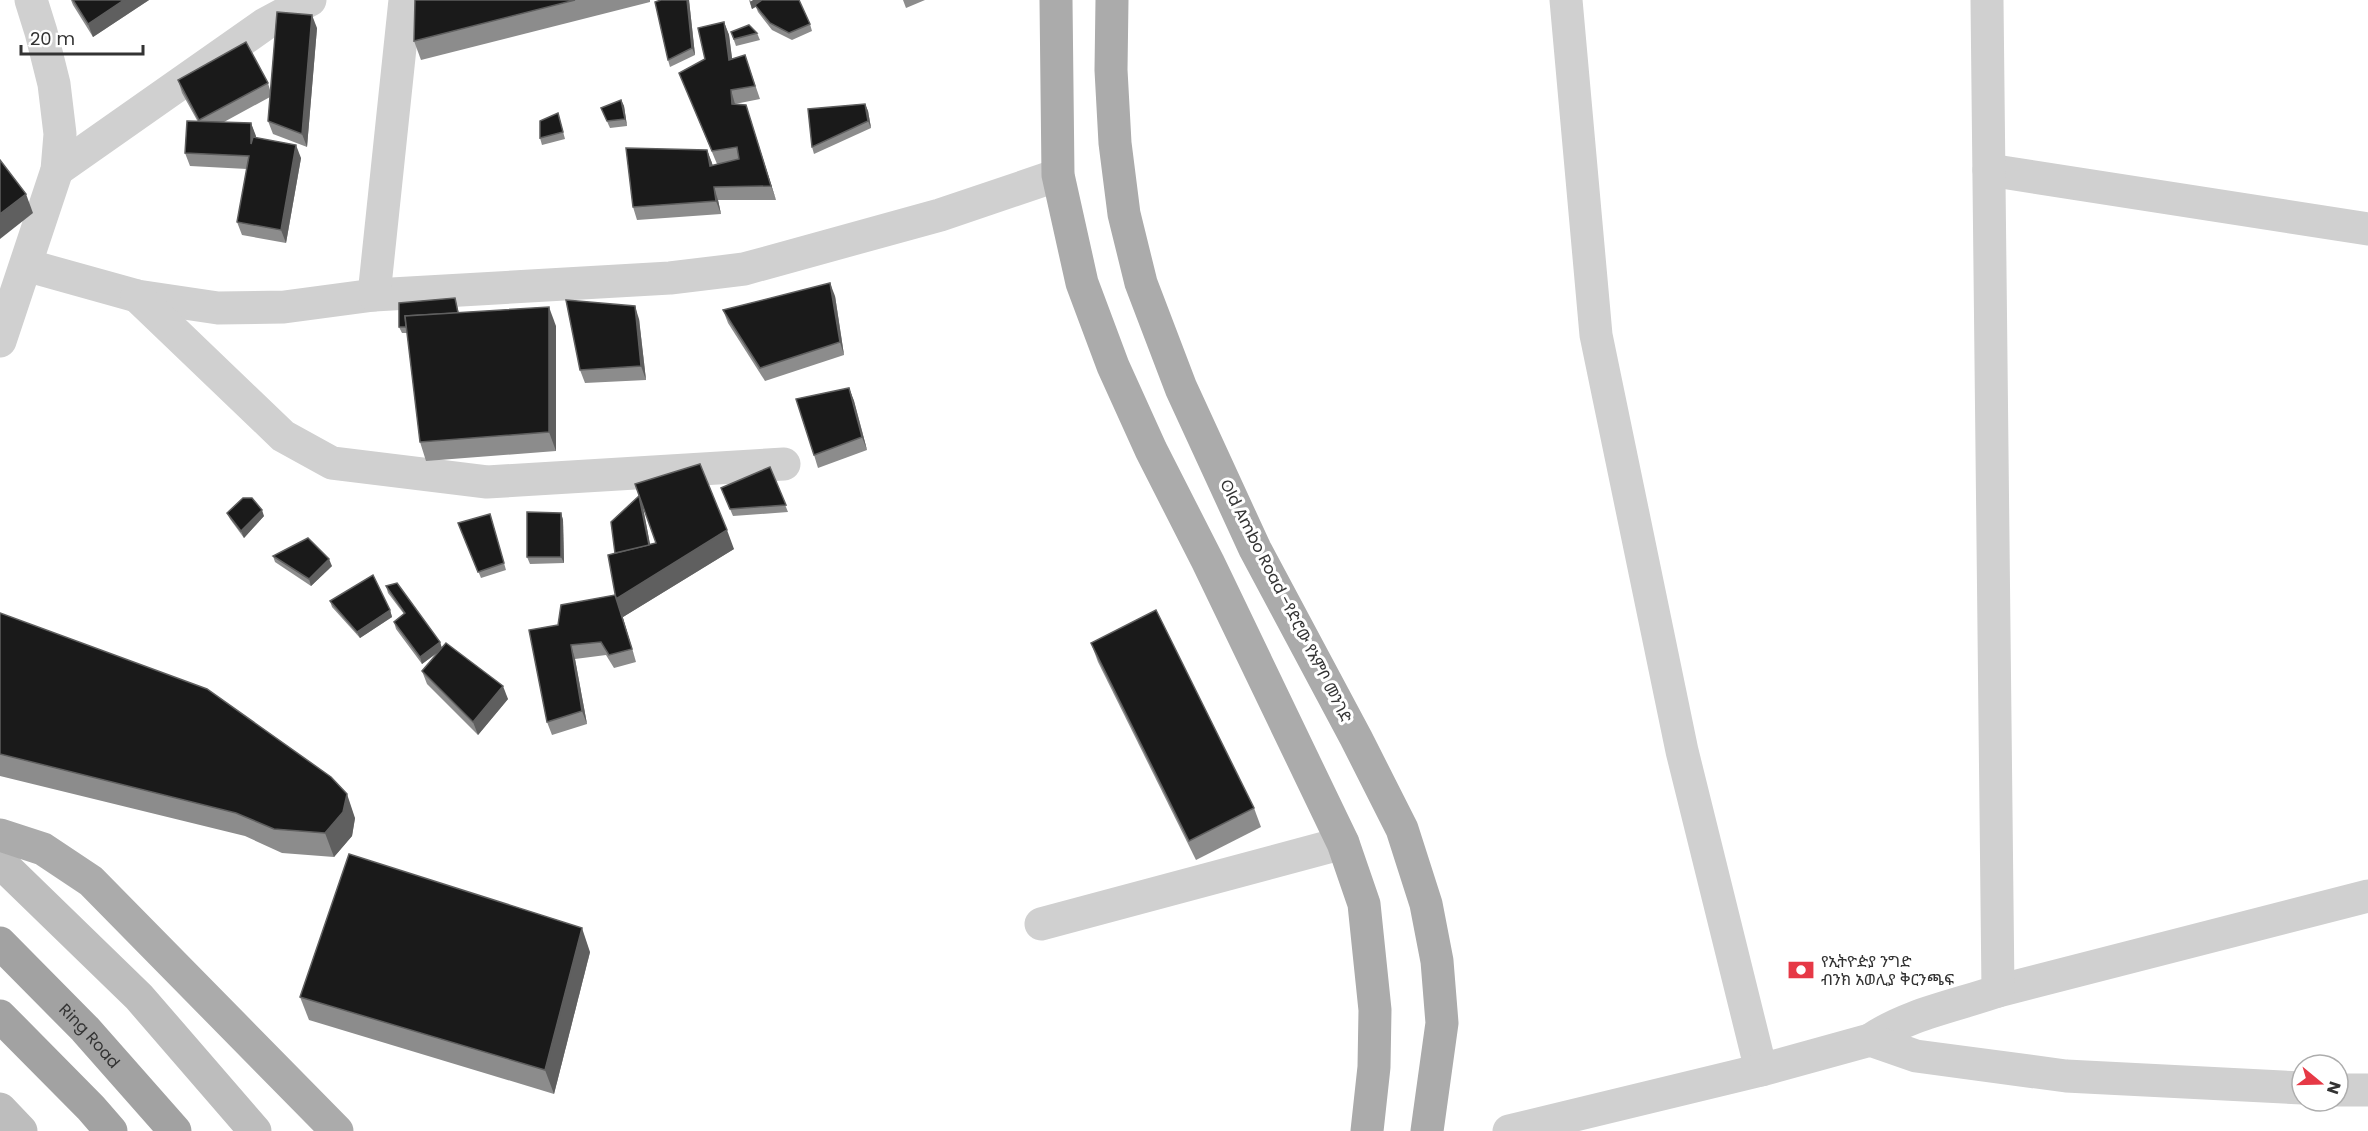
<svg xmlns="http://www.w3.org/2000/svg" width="2368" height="1131" viewBox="0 0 2368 1131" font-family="Poppins,'Noto Sans Ethiopic',sans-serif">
	<rect width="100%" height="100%" fill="#fff"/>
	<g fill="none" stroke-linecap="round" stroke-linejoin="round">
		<g stroke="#d0d0d0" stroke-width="33">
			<path d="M 1566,0 L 1596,335 L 1682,751 L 1761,1070"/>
			<path d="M 57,170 L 265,24 L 310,0"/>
			<path d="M 1989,170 L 2368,229"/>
			<path d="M 26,265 L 137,296 L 218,308 L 284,307 L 374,295 L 670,278 L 744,269 L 940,215 L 1058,175"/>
			<path d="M 374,295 L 405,0"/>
			<path d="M 137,296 L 283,436 L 332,463 L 487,482 L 784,464"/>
			<path d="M 0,341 L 57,170 L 60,134 L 54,84 L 41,32 L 31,0"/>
			<path d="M 1041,924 L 1343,843"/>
			<path d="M 1998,991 L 2368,896"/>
			<path d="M 1870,1040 C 1908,1014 1955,1006 1998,991 L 1987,0"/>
			<path d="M 2338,1090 L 2368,1090"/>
			<path d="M 1509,1131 L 1761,1070 L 1870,1040 L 1916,1056 L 2066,1076 L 2302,1088"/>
		</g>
		<g stroke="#bdbdbd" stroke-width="33">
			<path d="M 0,862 L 139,997 L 255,1131"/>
			<path d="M 0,1109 L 21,1131"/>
		</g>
		<g stroke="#ababab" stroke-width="33">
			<path d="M 1056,0 L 1058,175 L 1082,283 L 1113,366 L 1151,450 L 1208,562 L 1343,843 L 1364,904 L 1375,1010 L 1374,1067 L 1367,1131"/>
			<path d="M 1112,0 L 1111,70 L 1115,143 L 1124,214 L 1141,283 L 1181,388 L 1255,549 L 1356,738 L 1402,829 L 1426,904 L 1437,961 L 1442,1023 L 1427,1131"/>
			<path d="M 0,835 L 43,849 L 91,881 L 337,1131"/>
		</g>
		<g stroke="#a2a2a2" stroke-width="33">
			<path id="s1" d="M 0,943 L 85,1029 L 175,1131"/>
			<path d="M 0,1016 L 91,1108 L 111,1131"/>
		</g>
	</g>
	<g fill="#8c8c8c" fill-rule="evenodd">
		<path d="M 71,0 L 149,0 L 93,37 L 73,5 Z"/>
		<path d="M 415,0 L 650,0 L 650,2 L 421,60 L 414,41 Z"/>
		<path d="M 689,0 L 695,55 L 670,67 L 668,60 Z"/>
		<path d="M 749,0 L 810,24 L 812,31 L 792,40 L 772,30 L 758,12 L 756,7 L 752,9 Z"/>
		<path d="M 903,0 L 925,0 L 906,8 Z"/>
		<path d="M 724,22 L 729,35 L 732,59 L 745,55 L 760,99 L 735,104 L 736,105 L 746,105 L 776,200 L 718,200 L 721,214 L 637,220 L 633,207 L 707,150 L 713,166 L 717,164 L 679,73 L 705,59 Z"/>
		<path d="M 317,28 L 307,147 L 273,134 L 268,121 L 270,97 L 224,122 L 251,123 L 256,138 L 301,158 L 286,243 L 242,235 L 237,222 L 247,169 L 190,166 L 185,153 L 198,122 L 182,93 L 178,80 L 268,83 L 270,90 Z"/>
		<path d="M 731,32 L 757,33 L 760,40 L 736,46 Z"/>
		<path d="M 621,100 L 624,106 L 627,126 L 610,128 L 601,108 Z"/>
		<path d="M 865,104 L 868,111 L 871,128 L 814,154 L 812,147 Z"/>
		<path d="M 560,120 L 565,139 L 542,145 L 540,138 Z"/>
		<path d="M 835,296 L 844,355 L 765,381 L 728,323 L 723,310 Z"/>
		<path d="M 455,298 L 459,313 L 556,326 L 556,451 L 426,461 L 420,442 L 407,333 L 402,333 L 399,327 Z"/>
		<path d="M 639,319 L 646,380 L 585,383 L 580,370 Z"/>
		<path d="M 849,388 L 854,401 L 867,450 L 818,468 L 814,455 Z"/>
		<path d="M 770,467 L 788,512 L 733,516 L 721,488 Z"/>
		<path d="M 639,496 L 734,549 L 623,617 L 622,615 L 636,662 L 614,668 L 606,655 L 575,659 L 587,724 L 552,735 L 547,722 L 558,625 L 615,595 L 615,553 ZM 642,503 L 656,543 L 650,544 Z"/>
		<path d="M 227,513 L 264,516 L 244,538 L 230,519 Z"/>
		<path d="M 561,513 L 563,520 L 564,563 L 530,564 L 527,557 Z"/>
		<path d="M 490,514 L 506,570 L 481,578 L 458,523 Z"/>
		<path d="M 273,556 L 332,566 L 311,586 L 275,562 Z"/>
		<path d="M 386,586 L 440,642 L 442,648 L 508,699 L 478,735 L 427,684 L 422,671 L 440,651 L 422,664 L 396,629 L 394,622 L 404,614 L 388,593 Z"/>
		<path d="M 330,601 L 390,610 L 392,617 L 360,638 L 332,607 Z"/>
		<path d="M 0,613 L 355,818 L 352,836 L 334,857 L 282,853 L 245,836 L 0,776 Z"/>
		<path d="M 1091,643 L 1254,808 L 1261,827 L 1196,860 L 1098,662 Z"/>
		<path d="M 590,952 L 554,1094 L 309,1020 L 300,997 Z"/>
	</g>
	<g fill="#5f5f5f">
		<path d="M 124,0 L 149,0 L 93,37 L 88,24 Z"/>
		<path d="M 687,0 L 689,0 L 695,55 L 692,48 Z"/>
		<path d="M 753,0 L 765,0 L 752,9 L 750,2 Z"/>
		<path d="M 312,15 L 317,28 L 307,147 L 302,134 Z"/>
		<path d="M 724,22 L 729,35 L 734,73 L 729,60 Z"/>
		<path d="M 731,90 L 735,104 L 737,118 L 732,104 Z"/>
		<path d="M 621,100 L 624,106 L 627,126 L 625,119 Z"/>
		<path d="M 865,104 L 868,111 L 871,128 L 868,121 Z"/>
		<path d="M 746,105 L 750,118 L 776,200 L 771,186 Z"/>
		<path d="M 251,123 L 256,136 L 255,157 L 251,144 Z"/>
		<path d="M 296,145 L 301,158 L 286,243 L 281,230 Z"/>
		<path d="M 707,150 L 712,163 L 715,179 L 710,166 Z"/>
		<path d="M 714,187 L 718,200 L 721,214 L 716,201 Z"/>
		<path d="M 26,194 L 33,213 L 0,239 L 0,214 Z"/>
		<path d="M 830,283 L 835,296 L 844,355 L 840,342 Z"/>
		<path d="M 635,306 L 639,319 L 646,380 L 641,366 Z"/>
		<path d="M 549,307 L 556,326 L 556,451 L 549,432 Z"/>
		<path d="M 849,388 L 854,401 L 867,450 L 862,437 Z"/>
		<path d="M 639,496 L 642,502 L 653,560 L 650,553 Z"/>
		<path d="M 262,510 L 264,516 L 244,538 L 241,531 Z"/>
		<path d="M 561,513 L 563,520 L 564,563 L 561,557 Z"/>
		<path d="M 727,530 L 734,549 L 623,617 L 622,615 L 636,662 L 616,598 Z"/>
		<path d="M 329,559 L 332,566 L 311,586 L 309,579 Z"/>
		<path d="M 390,610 L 392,617 L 360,638 L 357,632 Z"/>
		<path d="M 440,642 L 442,649 L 422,664 L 420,657 Z"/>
		<path d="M 571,645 L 575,659 L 587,724 L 582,711 Z"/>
		<path d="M 503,686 L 508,699 L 478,735 L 473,722 Z"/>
		<path d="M 347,794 L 355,818 L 352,836 L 334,857 L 325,833 Z"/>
		<path d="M 582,928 L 590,952 L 554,1094 L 545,1070 Z"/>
	</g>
	<g fill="#1a1a1a" stroke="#5f5f5f" stroke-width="1.5">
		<path d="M 73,0 L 124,0 L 88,24 Z"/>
		<path d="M 415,0 L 575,0 L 414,41 Z"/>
		<path d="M 661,0 L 687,0 L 692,48 L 668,60 L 655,2 Z"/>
		<path d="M 762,0 L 799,0 L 810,24 L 789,33 L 770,23 L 755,5 Z"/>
		<path d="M 277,12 L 312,15 L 302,134 L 268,121 Z"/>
		<path d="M 724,22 L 729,60 L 745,55 L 755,86 L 731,90 L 732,104 L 746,105 L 771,186 L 714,187 L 716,201 L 633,207 L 626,148 L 707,150 L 710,166 L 739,159 L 737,147 L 712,151 L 679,73 L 705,59 L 698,28 Z"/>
		<path d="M 749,25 L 757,33 L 734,39 L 731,32 Z"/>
		<path d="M 246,42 L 268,83 L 199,120 L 178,80 Z"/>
		<path d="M 621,100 L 625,119 L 607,121 L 601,108 Z"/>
		<path d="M 865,104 L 868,121 L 812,147 L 808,109 Z"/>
		<path d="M 558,113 L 563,132 L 540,138 L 540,121 Z"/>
		<path d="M 187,121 L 251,123 L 251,144 L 253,137 L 296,145 L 281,230 L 237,222 L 249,156 L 185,153 Z"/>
		<path d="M 0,160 L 26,194 L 0,214 Z"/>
		<path d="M 830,283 L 840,342 L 760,368 L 723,310 Z"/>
		<path d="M 455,298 L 458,313 L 405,316 L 406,327 L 399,327 L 399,303 Z"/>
		<path d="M 566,300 L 635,306 L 641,366 L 580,370 Z"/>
		<path d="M 549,307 L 549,432 L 420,442 L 405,316 Z"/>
		<path d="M 849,388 L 862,437 L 814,455 L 796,399 Z"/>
		<path d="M 700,464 L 727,530 L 616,599 L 608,555 L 656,543 L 635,484 Z"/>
		<path d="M 770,467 L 786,505 L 730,509 L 721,488 Z"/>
		<path d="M 639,496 L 649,545 L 615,553 L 611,522 Z"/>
		<path d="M 243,498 L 252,498 L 262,510 L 241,531 L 227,513 Z"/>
		<path d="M 527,512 L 561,513 L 561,557 L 527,557 Z"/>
		<path d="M 490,514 L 504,563 L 478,572 L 458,523 Z"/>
		<path d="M 308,538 L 329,559 L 309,579 L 273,556 Z"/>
		<path d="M 373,575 L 390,610 L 357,632 L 330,601 Z"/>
		<path d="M 397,583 L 440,642 L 420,657 L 394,622 L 405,613 L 386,586 Z"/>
		<path d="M 615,595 L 632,649 L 609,655 L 601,642 L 571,645 L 582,711 L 547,722 L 529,630 L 558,625 L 561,605 Z"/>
		<path d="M 1156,610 L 1254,808 L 1189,841 L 1091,643 Z"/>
		<path d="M 0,613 L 207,689 L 331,777 L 347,794 L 343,812 L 325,833 L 274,829 L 236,813 L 0,754 Z"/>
		<path d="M 446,643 L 503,686 L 473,722 L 422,671 Z"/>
		<path d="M 349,854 L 582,928 L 545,1070 L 300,997 Z"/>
	</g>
	<defs>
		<g id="bank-bare" transform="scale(2.07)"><path d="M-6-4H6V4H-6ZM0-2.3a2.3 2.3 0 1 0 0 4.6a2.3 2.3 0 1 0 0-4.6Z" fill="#e63946" stroke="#fff" stroke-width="2.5" paint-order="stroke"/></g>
	</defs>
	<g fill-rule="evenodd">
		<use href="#bank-bare" x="1801" y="970"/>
	</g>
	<g text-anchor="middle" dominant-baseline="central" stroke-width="6" stroke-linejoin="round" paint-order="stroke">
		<g font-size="16" fill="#333" stroke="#fff">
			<text transform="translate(1286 601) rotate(63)">Old Ambo Road -የድሮው የአምቦ መንገድ</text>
			<text stroke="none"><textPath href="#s1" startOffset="129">Ring Road</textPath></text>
		</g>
		<g font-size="16" fill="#333" stroke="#fff" text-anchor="start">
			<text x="1821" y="961">የኢትዮዽያ ንግድ<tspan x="1821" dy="18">ብንክ አወሊያ ቅርንጫፍ</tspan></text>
		</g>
	</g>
	<g transform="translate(2320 1083) rotate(109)"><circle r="28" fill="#ffffff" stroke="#adadad" stroke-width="1.5"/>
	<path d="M0-4.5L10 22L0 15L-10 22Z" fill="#e63946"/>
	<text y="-9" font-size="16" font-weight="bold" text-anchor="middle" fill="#333333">N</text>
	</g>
	<path d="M21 45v9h122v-9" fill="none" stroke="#333333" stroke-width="3"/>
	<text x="30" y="45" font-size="18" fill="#333333" stroke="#ffffff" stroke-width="4.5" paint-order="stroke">20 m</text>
</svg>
